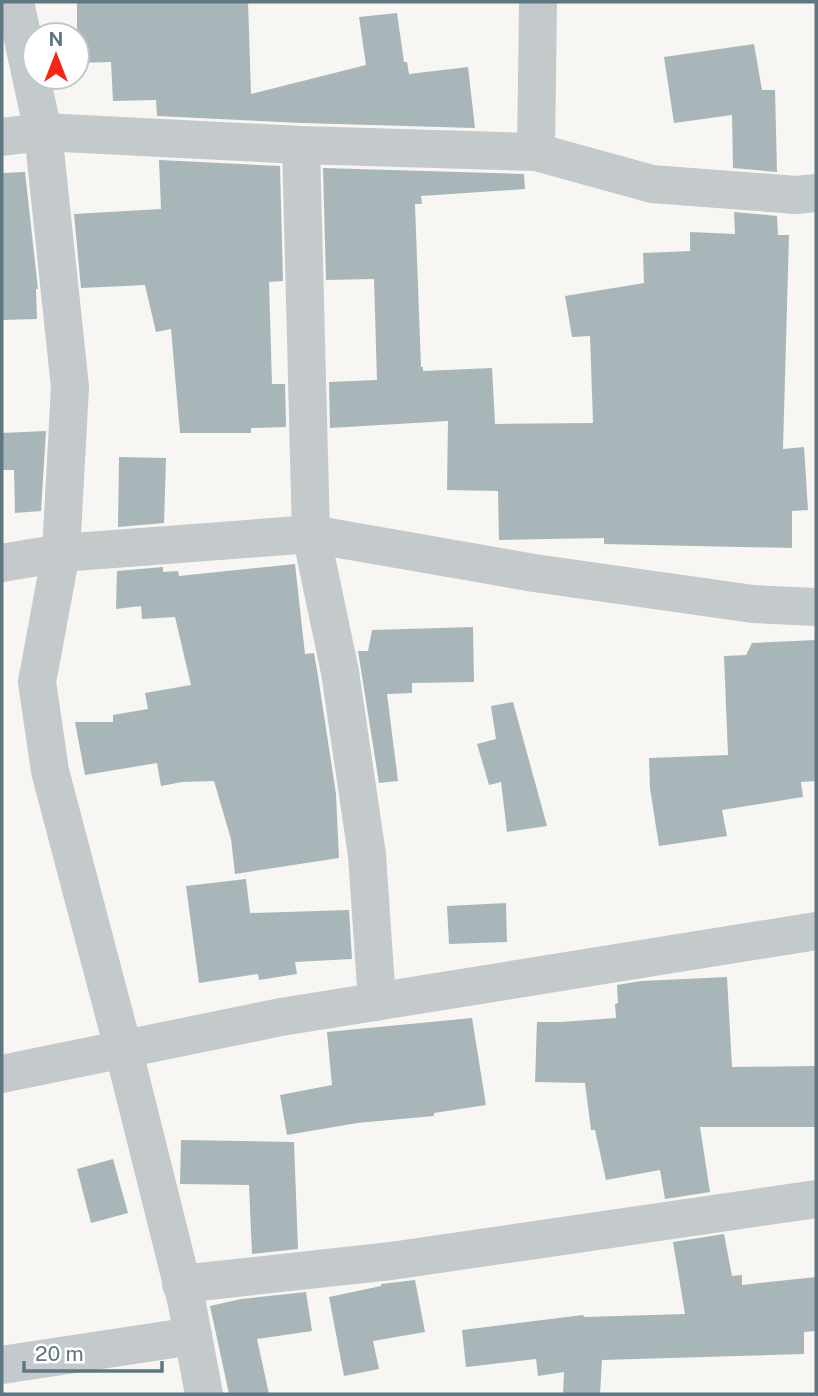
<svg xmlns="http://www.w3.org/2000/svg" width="818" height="1396" viewBox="0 0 818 1396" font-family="'Public Sans',sans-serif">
	<rect width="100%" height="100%" fill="#f7f6f2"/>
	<g fill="#a9b6b9">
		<path d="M 77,2 L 248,2 L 251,94 L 366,65 L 359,17 L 397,13 L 404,62 L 407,62 L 409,74 L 468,67 L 475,128 L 302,123 L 157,116 L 156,100 L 113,101 L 111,62 L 77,63 Z"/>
		<path d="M 754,44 L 762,90 L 775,90 L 777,172 L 733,168 L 732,115 L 674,123 L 664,57 Z"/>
		<path d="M 159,160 L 280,166 L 283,281 L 269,282 L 272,384 L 285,384 L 286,427 L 251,428 L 251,433 L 180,433 L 171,329 L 156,332 L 145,285 L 81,288 L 74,214 L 161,209 Z"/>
		<path d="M 323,168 L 524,174 L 525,189 L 421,196 L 422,204 L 415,204 L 421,367 L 423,367 L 423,371 L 492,368 L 495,424 L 593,423 L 590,336 L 572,337 L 565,296 L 644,283 L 643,253 L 690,251 L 690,232 L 735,234 L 734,212 L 777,216 L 778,235 L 789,235 L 783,449 L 804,447 L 808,510 L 792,511 L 792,548 L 604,544 L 604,538 L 499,540 L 498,491 L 447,490 L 448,421 L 330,428 L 329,382 L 377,380 L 374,279 L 326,280 Z"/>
		<path d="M 25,172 L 38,289 L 36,289 L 37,319 L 2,320 L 2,173 Z"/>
		<path d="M 46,431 L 41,511 L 15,513 L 14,470 L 2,470 L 2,433 Z"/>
		<path d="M 119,457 L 166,458 L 164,523 L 118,527 Z"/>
		<path d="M 295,564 L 305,654 L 314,653 L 318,676 L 336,794 L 339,858 L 235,874 L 231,839 L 214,781 L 182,782 L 161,786 L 157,763 L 85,775 L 75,722 L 113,722 L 113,715 L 148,709 L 145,693 L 191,685 L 175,617 L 142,619 L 141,606 L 116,609 L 117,571 L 163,567 L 163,572 L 178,571 L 179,576 Z"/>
		<path d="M 473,627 L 474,682 L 412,683 L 412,693 L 387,694 L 398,781 L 379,783 L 358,651 L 368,651 L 372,630 Z"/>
		<path d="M 816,640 L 816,781 L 801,782 L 803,797 L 722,810 L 727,836 L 659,846 L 650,788 L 649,758 L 728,755 L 724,656 L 746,655 L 752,643 Z"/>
		<path d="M 513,702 L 547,826 L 507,832 L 501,782 L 489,785 L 477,744 L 496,739 L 491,706 Z"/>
		<path d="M 246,879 L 250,913 L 349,910 L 352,959 L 295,962 L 297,974 L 259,980 L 258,974 L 199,983 L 186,886 Z"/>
		<path d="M 506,903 L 507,942 L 449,944 L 447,906 Z"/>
		<path d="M 727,977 L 732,1067 L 816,1066 L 816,1127 L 700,1127 L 710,1192 L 665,1199 L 660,1170 L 606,1180 L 595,1130 L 591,1130 L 585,1083 L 535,1082 L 537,1022 L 561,1022 L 616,1018 L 615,1004 L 618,1003 L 617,985 L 641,981 Z"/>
		<path d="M 472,1018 L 486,1105 L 434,1113 L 434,1116 L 357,1123 L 287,1135 L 280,1095 L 332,1085 L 327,1032 Z"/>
		<path d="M 181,1140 L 294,1142 L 298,1249 L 252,1254 L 249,1185 L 180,1184 Z"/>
		<path d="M 113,1159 L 128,1213 L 91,1223 L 77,1169 Z"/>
		<path d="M 724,1234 L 732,1276 L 742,1275 L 742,1285 L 816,1277 L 816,1331 L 804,1332 L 804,1354 L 602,1360 L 600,1394 L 563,1394 L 564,1372 L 538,1376 L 536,1359 L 466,1367 L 462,1330 L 583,1315 L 584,1317 L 685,1314 L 673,1242 Z"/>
		<path d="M 415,1280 L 425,1332 L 373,1341 L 379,1369 L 344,1376 L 329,1297 L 381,1286 L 381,1284 Z"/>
		<path d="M 306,1292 L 312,1331 L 257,1339 L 269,1394 L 229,1394 L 210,1306 L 241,1299 Z"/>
	</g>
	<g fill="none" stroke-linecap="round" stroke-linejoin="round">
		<g stroke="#c4c9cc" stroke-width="38">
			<path d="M 15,2 L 43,132 L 70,387 L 61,553 L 37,682 L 50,771 L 123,1048 L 187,1304 L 204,1394"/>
			<path d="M 2,137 L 43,132 L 301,145 L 536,152 L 652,184 L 796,195 L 816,193"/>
			<path d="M 301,145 L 311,534 L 340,672 L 367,855 L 377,1002"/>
			<path d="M 536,152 L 538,2"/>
			<path d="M 2,563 L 61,553 L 311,534 L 534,573 L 753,604 L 816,607"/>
			<path d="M 2,1074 L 281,1017 L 816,931"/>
			<path d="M 181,1284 L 391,1261 L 816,1199"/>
			<path d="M 2,1365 L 193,1336"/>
		</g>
	</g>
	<rect width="818" height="1396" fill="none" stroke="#5e7781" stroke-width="7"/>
	<g transform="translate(56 56)"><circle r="33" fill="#ffffff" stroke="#bfc9cd" stroke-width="2"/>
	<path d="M0-5L12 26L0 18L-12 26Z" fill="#f42815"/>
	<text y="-10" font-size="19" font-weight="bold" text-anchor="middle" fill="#5e7781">N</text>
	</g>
	<path d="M24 1361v10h138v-10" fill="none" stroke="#5e7781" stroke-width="3.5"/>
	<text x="35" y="1361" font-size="21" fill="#5e7781" stroke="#ffffff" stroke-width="5" paint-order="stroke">20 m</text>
</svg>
